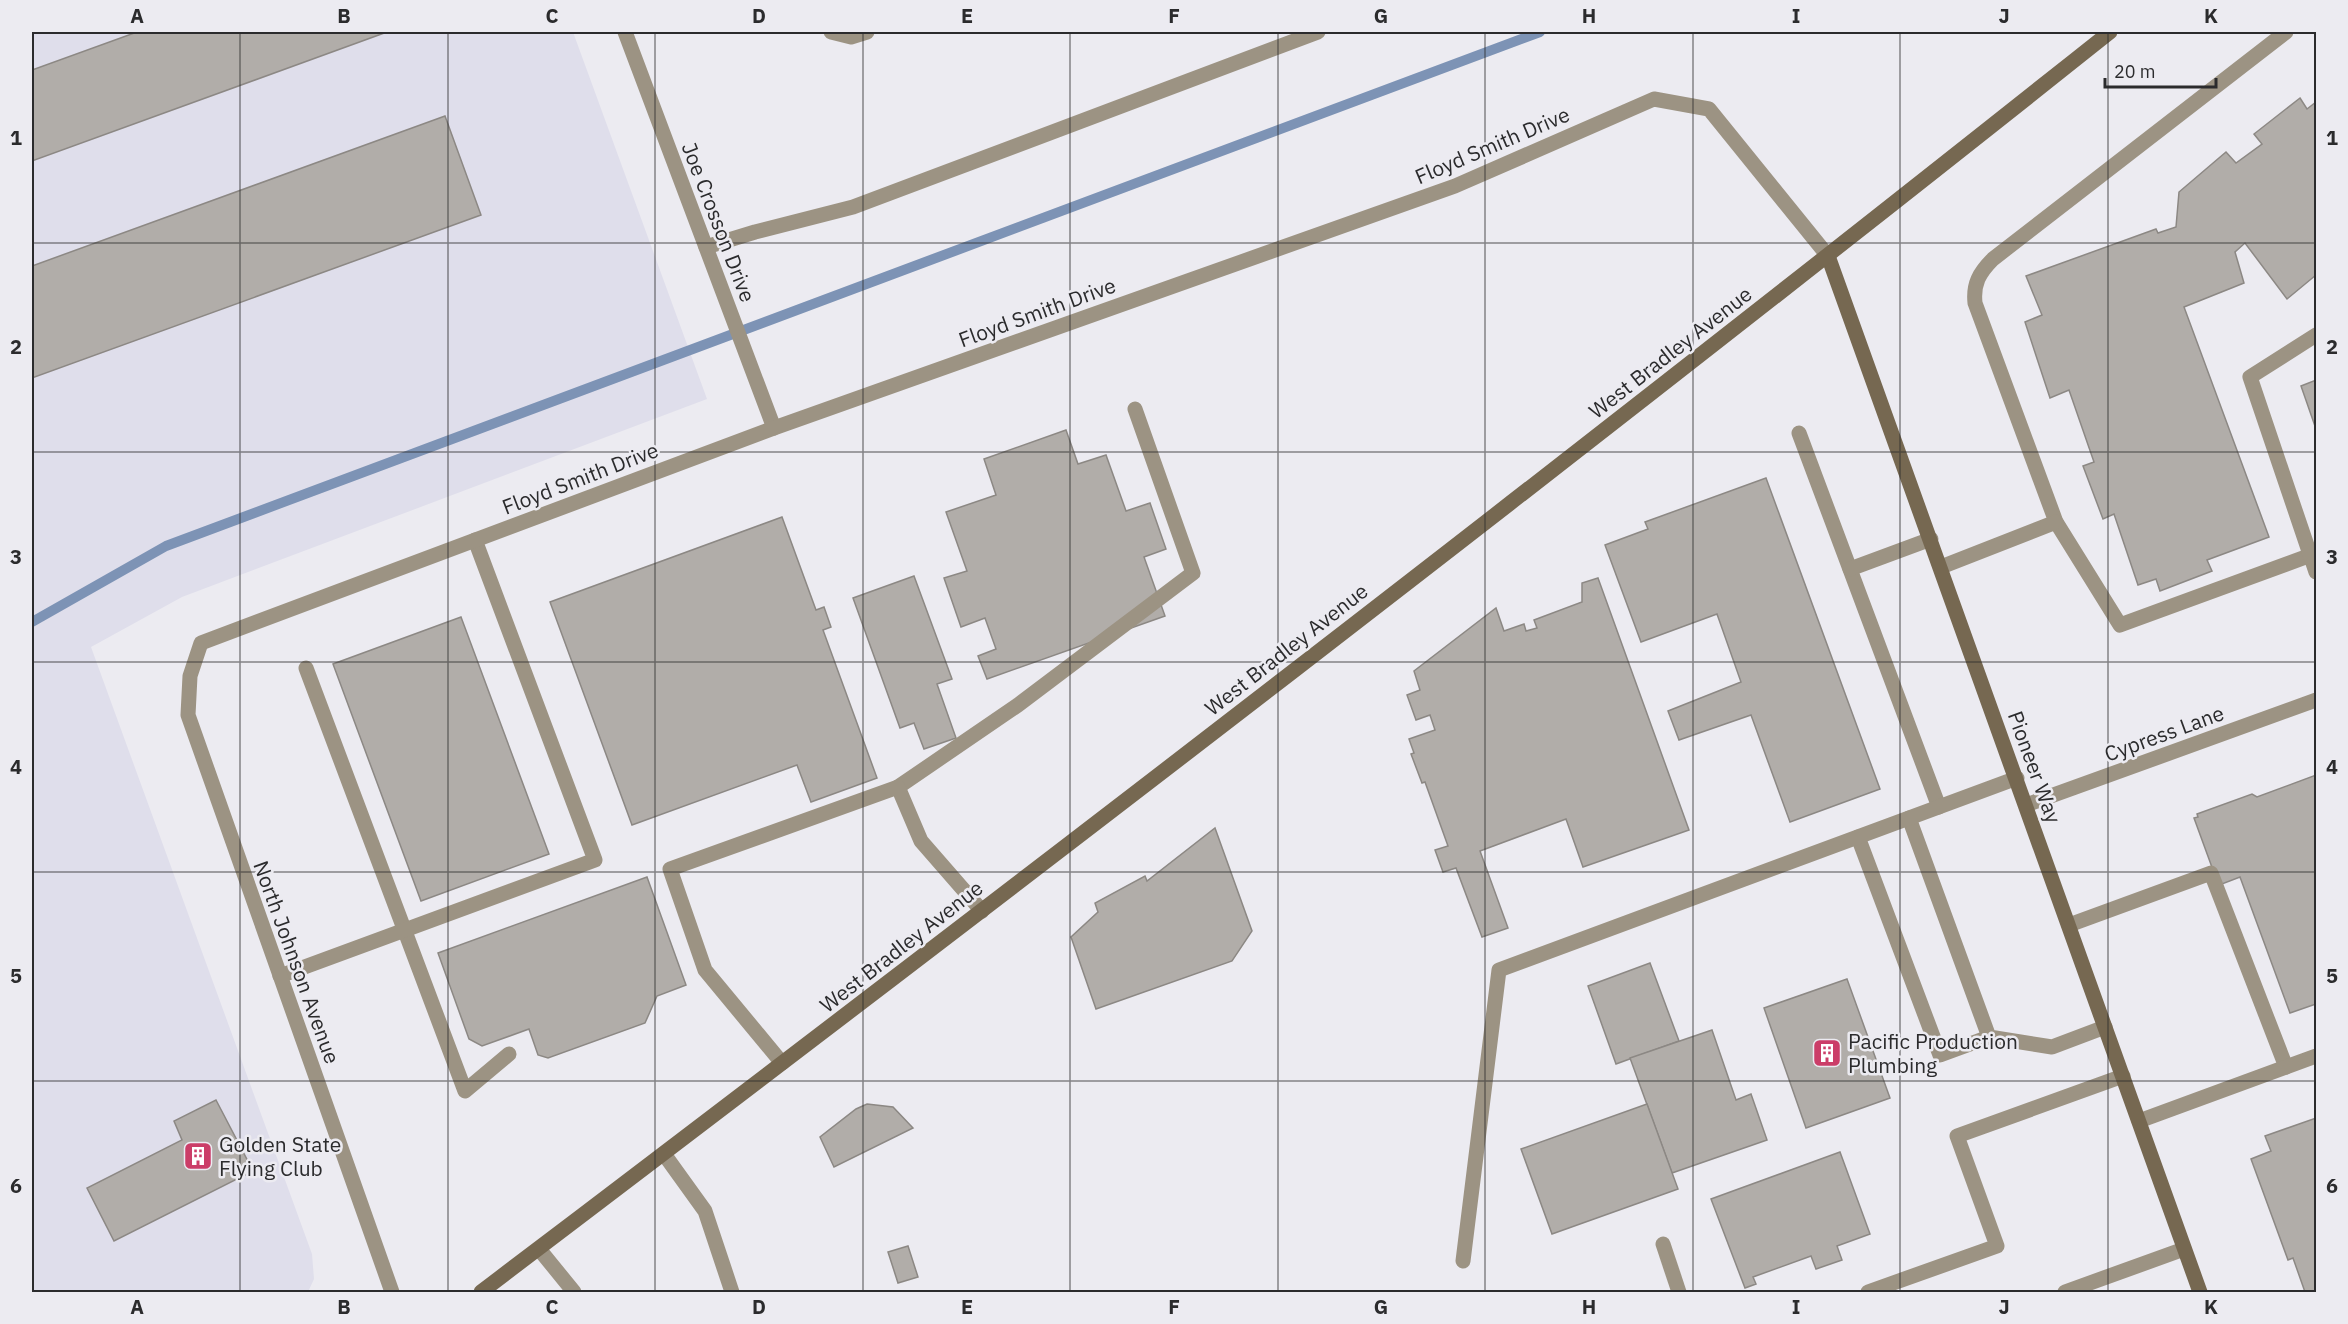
<svg xmlns="http://www.w3.org/2000/svg" width="2348" height="1324" viewBox="0 0 2348 1324" font-family="'IBM Plex Sans',sans-serif">
	<rect width="100%" height="100%" fill="#ecebf1"/>
	<path fill="#dfdeeb" d="M 32,32 L 573,32 L 707,399 L 182,597 L 91,647 L 312,1254 L 314,1279 L 308,1292 L 32,1292 Z"/>
	<g fill="none" stroke-linecap="round" stroke-linejoin="round">
		<path stroke="#7d93b5" stroke-width="10" d="M 32,622 L 166,546 L 1540,32"/>
	</g>
	<g fill="#b1ada9" stroke="#8c8884" stroke-width="1.5">
		<path d="M 137,32 L 387,32 L 32,161 L 32,70 Z"/>
		<path d="M 2300,98 L 2307,109 L 2316,102 L 2316,275 L 2287,299 L 2245,243 L 2235,252 L 2244,283 L 2184,307 L 2269,537 L 2207,560 L 2212,571 L 2160,591 L 2156,579 L 2138,585 L 2114,514 L 2103,519 L 2083,466 L 2094,462 L 2069,390 L 2050,398 L 2025,322 L 2042,315 L 2026,276 L 2156,229 L 2158,233 L 2176,227 L 2179,192 L 2226,152 L 2236,163 L 2262,144 L 2254,134 Z"/>
		<path d="M 445,116 L 481,215 L 32,378 L 32,266 Z"/>
		<path d="M 2316,380 L 2316,429 L 2301,386 Z"/>
		<path d="M 1066,430 L 1078,464 L 1106,455 L 1126,511 L 1150,503 L 1166,549 L 1144,557 L 1165,616 L 987,679 L 978,656 L 996,649 L 985,618 L 961,627 L 944,578 L 967,571 L 946,512 L 996,495 L 984,459 Z"/>
		<path d="M 1766,478 L 1880,789 L 1790,822 L 1751,715 L 1679,740 L 1668,711 L 1741,682 L 1717,614 L 1641,642 L 1605,545 L 1648,529 L 1645,522 Z"/>
		<path d="M 782,517 L 816,610 L 824,607 L 831,627 L 823,630 L 877,778 L 811,802 L 797,765 L 632,825 L 550,602 Z"/>
		<path d="M 914,576 L 952,679 L 937,684 L 956,738 L 924,749 L 914,723 L 900,728 L 853,598 Z"/>
		<path d="M 1598,578 L 1689,830 L 1583,867 L 1566,819 L 1480,851 L 1508,928 L 1482,937 L 1456,868 L 1443,872 L 1435,850 L 1448,846 L 1425,782 L 1422,783 L 1411,754 L 1414,753 L 1409,739 L 1435,730 L 1430,715 L 1416,720 L 1407,695 L 1420,690 L 1414,671 L 1496,608 L 1504,631 L 1524,624 L 1526,631 L 1537,628 L 1534,620 L 1582,602 L 1582,583 Z"/>
		<path d="M 461,617 L 549,854 L 421,901 L 333,664 Z"/>
		<path d="M 2316,775 L 2316,1004 L 2290,1013 L 2240,877 L 2222,884 L 2217,881 L 2194,818 L 2198,817 L 2197,814 L 2252,794 L 2257,797 Z"/>
		<path d="M 1215,828 L 1252,931 L 1232,961 L 1096,1009 L 1071,937 L 1098,912 L 1095,903 L 1145,876 L 1147,881 Z"/>
		<path d="M 647,877 L 686,985 L 657,996 L 645,1023 L 548,1058 L 538,1055 L 529,1029 L 482,1046 L 469,1039 L 438,953 Z"/>
		<path d="M 1650,963 L 1679,1041 L 1616,1064 L 1588,986 Z"/>
		<path d="M 1847,979 L 1890,1098 L 1806,1128 L 1764,1008 Z"/>
		<path d="M 1712,1030 L 1736,1100 L 1751,1094 L 1767,1140 L 1672,1173 L 1630,1058 Z"/>
		<path d="M 216,1100 L 253,1171 L 114,1241 L 87,1188 L 182,1140 L 174,1121 Z"/>
		<path d="M 867,1104 L 893,1107 L 913,1128 L 834,1167 L 820,1137 L 856,1109 Z"/>
		<path d="M 1647,1104 L 1678,1189 L 1552,1234 L 1521,1149 Z"/>
		<path d="M 2316,1118 L 2316,1292 L 2305,1292 L 2293,1258 L 2288,1260 L 2251,1159 L 2271,1151 L 2265,1136 Z"/>
		<path d="M 1840,1152 L 1870,1234 L 1837,1246 L 1842,1260 L 1816,1269 L 1811,1256 L 1753,1277 L 1756,1284 L 1745,1288 L 1711,1199 Z"/>
		<path d="M 908,1246 L 918,1277 L 898,1283 L 888,1252 Z"/>
	</g>
	<g fill="none" stroke-linecap="round" stroke-linejoin="round">
		<g stroke="#9c9383" stroke-width="15">
			<path d="M 831,32 L 851,37 L 867,32"/>
			<path d="M 2286,32 L 1993,259 C 1979,273 1973,284 1975,303 L 2056,522 L 2120,625 L 2311,555"/>
			<path d="M 706,247 L 755,232 L 853,207 L 1318,32"/>
			<path d="M 2316,335 L 2250,377 L 2316,572"/>
			<path d="M 1799,433 L 1939,807"/>
			<path d="M 1941,567 L 2056,522"/>
			<path d="M 1850,569 L 1931,539"/>
			<path d="M 306,668 L 465,1091 L 509,1054"/>
			<path d="M 898,787 L 1018,705 L 1193,573 L 1135,409"/>
			<path d="M 1909,818 L 1989,1037 L 2052,1047 L 2105,1027"/>
			<path d="M 1858,837 L 1940,1055 L 1989,1037"/>
			<path d="M 2069,925 L 2211,873 L 2286,1067"/>
			<path d="M 280,976 L 595,860 L 475,540"/>
			<path d="M 782,1063 L 705,970 L 670,869 L 898,787 L 921,841 L 982,911"/>
			<path d="M 2139,1121 L 2316,1056"/>
			<path d="M 664,1154 L 705,1211 L 732,1292"/>
			<path d="M 1663,1244 L 1679,1292"/>
			<path d="M 539,1249 L 574,1292"/>
			<path d="M 1463,1261 L 1499,970 L 2017,778"/>
			<path d="M 1868,1292 L 1997,1246 L 1957,1136 L 2123,1076"/>
			<path d="M 2065,1292 L 2184,1249"/>
		</g>
		<g stroke="#9c9383" stroke-width="15">
			<path d="M 625,32 L 774,428"/>
			<path d="M 2026,805 L 2316,700"/>
			<path d="M 392,1292 L 188,715 L 190,676 L 201,643 L 774,428 L 1455,186 L 1654,99 L 1709,109 L 1828,256"/>
		</g>
		<g stroke="#766851" stroke-width="15">
			<path d="M 1828,256 L 2200,1292"/>
			<path d="M 481,1292 C 1028,877 1573,459 2110,32"/>
		</g>
	</g>
	<path fill="none" stroke="#2b2b2d" stroke-width="1.5" stroke-opacity="0.55" d="M 240,32 L 240,1292M 448,32 L 448,1292M 655,32 L 655,1292M 863,32 L 863,1292M 1070,32 L 1070,1292M 1278,32 L 1278,1292M 1485,32 L 1485,1292M 1693,32 L 1693,1292M 1900,32 L 1900,1292M 2108,32 L 2108,1292M 32,243 L 2316,243M 32,452 L 2316,452M 32,662 L 2316,662M 32,872 L 2316,872M 32,1081 L 2316,1081"/>
	<defs>
		<g id="building-square" transform="scale(1.5)"><rect x="-9" y="-9" width="18" height="18" rx="4" fill="#cb3d68" stroke="#ecebf1"/><path d="M-4-6H4V6H1V3H-1V6H-4ZM-2.5-4.3h1.7v1.8h-1.7ZM.8-4.3h1.7v1.8H.8ZM-2.5-1h1.7V.8h-1.7ZM.8-1h1.7V.8H.8Z" fill="#fff"/></g>
	</defs>
	<g fill-rule="evenodd">
		<use href="#building-square" x="1827" y="1053"/>
		<use href="#building-square" x="198" y="1156"/>
	</g>
	<g text-anchor="middle" dominant-baseline="central" stroke-width="5" stroke-linejoin="round" paint-order="stroke">
		<g font-size="21" fill="#2b2b2d" stroke="#ecebf1">
			<text transform="translate(1492 145) rotate(-23)">Floyd Smith Drive</text>
			<text transform="translate(719 222) rotate(69)">Joe Crosson Drive</text>
			<text transform="translate(1037 312) rotate(-20)">Floyd Smith Drive</text>
			<text transform="translate(1670 352) rotate(-38)">West Bradley Avenue</text>
			<text transform="translate(580 478) rotate(-21)">Floyd Smith Drive</text>
			<text transform="translate(1286 649) rotate(-38)">West Bradley Avenue</text>
			<text transform="translate(2164 733) rotate(-20)">Cypress Lane</text>
			<text transform="translate(2035 767) rotate(70)">Pioneer Way</text>
			<text transform="translate(901 946) rotate(-38)">West Bradley Avenue</text>
			<text transform="translate(297 962) rotate(70)">North Johnson Avenue</text>
		</g>
		<g font-size="21" fill="#2b2b2d" stroke="#ecebf1" text-anchor="start">
			<text x="1848" y="1041">Pacific Production<tspan x="1848" dy="24">Plumbing</tspan></text>
			<text x="219" y="1144">Golden State<tspan x="219" dy="24">Flying Club</tspan></text>
		</g>
	</g>
	<rect width="2348" height="1324" fill="none" stroke="#ecebf1" stroke-width="66"/>
	<path d="M2105 78v9h111v-9" fill="none" stroke="#2b2b2d" stroke-width="3"/>
	<text x="2114" y="78" font-size="18" fill="#2b2b2d" stroke="#ecebf1" stroke-width="4.5" paint-order="stroke">20 m</text>
	<rect x="33" y="33" width="2282" height="1258" fill="none" stroke="#2b2b2d" stroke-width="2"/>
	<g font-size="20" text-anchor="middle" font-weight="bold" fill="#2b2b2d">
		<text x="137" y="23">A</text>
		<text x="344" y="23">B</text>
		<text x="552" y="23">C</text>
		<text x="759" y="23">D</text>
		<text x="967" y="23">E</text>
		<text x="1174" y="23">F</text>
		<text x="1381" y="23">G</text>
		<text x="1589" y="23">H</text>
		<text x="1796" y="23">I</text>
		<text x="2004" y="23">J</text>
		<text x="2211" y="23">K</text>
		<text x="16" y="145">1</text>
		<text x="2332" y="145">1</text>
		<text x="16" y="354">2</text>
		<text x="2332" y="354">2</text>
		<text x="16" y="564">3</text>
		<text x="2332" y="564">3</text>
		<text x="16" y="774">4</text>
		<text x="2332" y="774">4</text>
		<text x="16" y="983">5</text>
		<text x="2332" y="983">5</text>
		<text x="16" y="1193">6</text>
		<text x="2332" y="1193">6</text>
		<text x="137" y="1314">A</text>
		<text x="344" y="1314">B</text>
		<text x="552" y="1314">C</text>
		<text x="759" y="1314">D</text>
		<text x="967" y="1314">E</text>
		<text x="1174" y="1314">F</text>
		<text x="1381" y="1314">G</text>
		<text x="1589" y="1314">H</text>
		<text x="1796" y="1314">I</text>
		<text x="2004" y="1314">J</text>
		<text x="2211" y="1314">K</text>
	</g>
</svg>
